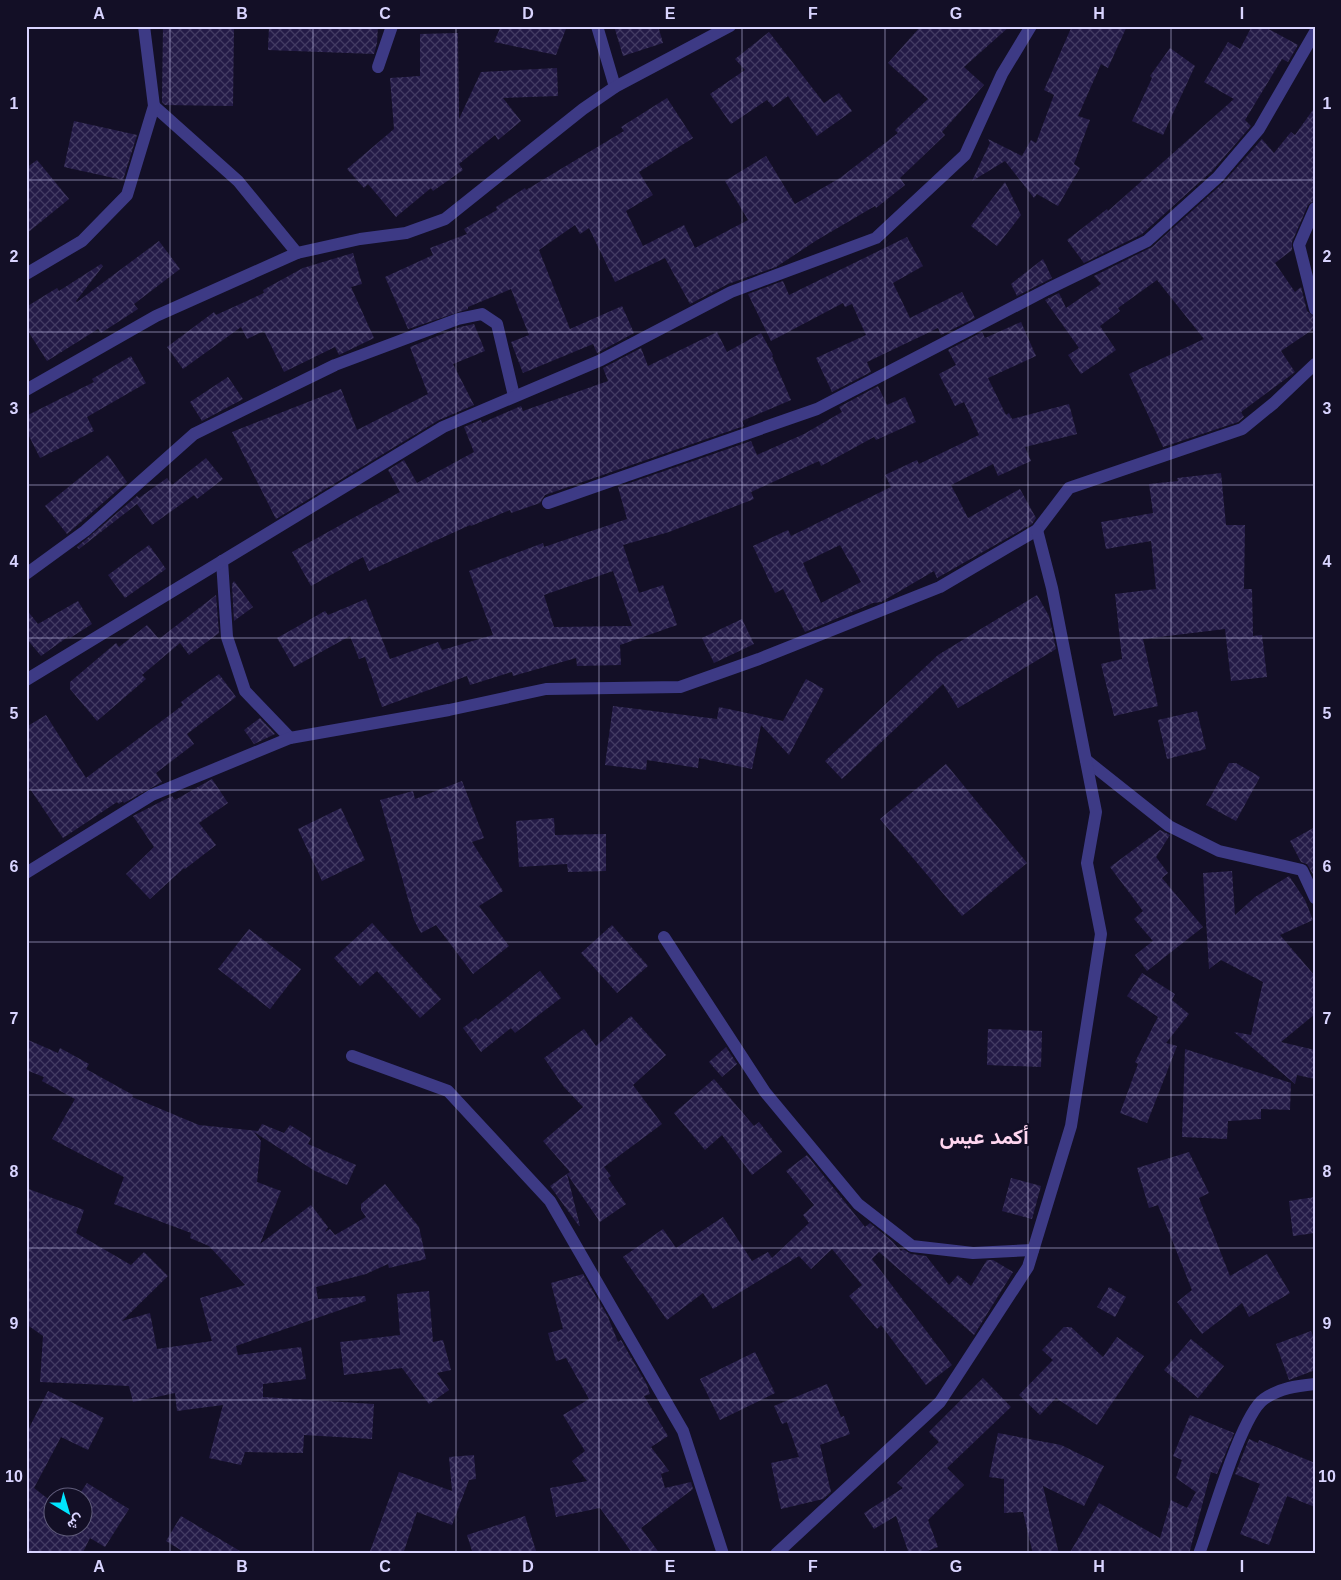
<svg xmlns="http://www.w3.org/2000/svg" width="1341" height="1580" viewBox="0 0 1341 1580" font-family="Helvetica,Vazirmatn,sans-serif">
	<defs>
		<pattern id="building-cross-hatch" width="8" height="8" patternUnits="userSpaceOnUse" patternTransform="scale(1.25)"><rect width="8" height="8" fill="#241b47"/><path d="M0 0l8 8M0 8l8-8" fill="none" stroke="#433b63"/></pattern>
	</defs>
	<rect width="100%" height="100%" fill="#130f26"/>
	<g fill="url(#building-cross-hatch)" fill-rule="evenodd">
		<path d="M 163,26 L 234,26 L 233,106 L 165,105 L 162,102 Z"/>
		<path d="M 269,26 L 378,26 L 377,43 L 374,54 L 268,50 Z"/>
		<path d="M 501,26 L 567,26 L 556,55 L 494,42 Z"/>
		<path d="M 614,26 L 658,26 L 663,43 L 623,56 Z"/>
		<path d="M 921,26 L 1010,26 L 964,67 L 984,85 L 942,132 L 945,135 L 900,178 L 905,185 L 876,208 L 875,206 L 817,240 L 776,267 L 728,284 L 690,304 L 665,258 L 615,282 L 589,228 L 580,234 L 575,225 L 539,250 L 570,329 L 622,306 L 634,333 L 597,353 L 593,344 L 523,373 L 511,342 L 529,335 L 511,289 L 468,307 L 468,309 L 408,329 L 385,277 L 433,255 L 430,248 L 467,234 L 464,229 L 497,210 L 496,207 L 525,188 L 526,190 L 624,131 L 621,127 L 667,98 L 693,138 L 639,172 L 653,195 L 626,211 L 643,246 L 684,225 L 695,248 L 748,220 L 725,181 L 766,156 L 795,204 L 840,178 L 898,133 L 895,130 L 928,99 L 888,63 Z"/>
		<path d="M 1072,26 L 1127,26 L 1108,68 L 1101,64 L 1078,116 L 1090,120 L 1074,164 L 1080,168 L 1058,206 L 1037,194 L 1034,198 L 1005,161 L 972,181 L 990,143 L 988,139 L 1022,156 L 1031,140 L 1036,143 L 1054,95 L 1044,90 Z"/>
		<path d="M 1252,26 L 1263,26 L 1298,45 L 1288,62 L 1282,59 L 1245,120 L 1251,126 L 1212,171 L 1142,234 L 1084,263 L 1067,240 L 1107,209 L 1108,211 L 1234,99 L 1204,82 L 1228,42 L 1240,49 Z"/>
		<path d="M 769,32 L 824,103 L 839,93 L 852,111 L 817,136 L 788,96 L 773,107 L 767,100 L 731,124 L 710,94 L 745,70 L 735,59 Z"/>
		<path d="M 458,33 L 459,119 L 481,72 L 557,68 L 558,96 L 503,98 L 521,121 L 498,140 L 495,135 L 459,164 L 463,170 L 433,191 L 431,188 L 396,217 L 368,184 L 364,188 L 347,169 L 394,129 L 390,78 L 420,76 L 420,34 Z"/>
		<path d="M 1170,48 L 1195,66 L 1163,135 L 1132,121 L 1152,78 L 1150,76 Z"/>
		<path d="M 1315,107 L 1315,200 L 1308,205 L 1292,242 L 1292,250 L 1275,263 L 1295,292 L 1301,287 L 1307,311 L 1315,317 L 1315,328 L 1281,351 L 1295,372 L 1241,412 L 1244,417 L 1238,422 L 1163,447 L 1129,374 L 1204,339 L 1157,280 L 1118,308 L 1120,311 L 1100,326 L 1116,350 L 1081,374 L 1068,355 L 1079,348 L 1045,300 L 1059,293 L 1066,308 L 1101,284 L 1094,276 L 1152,247 L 1223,183 L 1262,139 L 1274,153 L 1291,132 L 1295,135 Z"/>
		<path d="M 74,121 L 137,135 L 123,180 L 64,167 Z"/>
		<path d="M 37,160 L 69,199 L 26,234 L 26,168 Z"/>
		<path d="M 1005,182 L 1021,215 L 997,246 L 971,226 Z"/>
		<path d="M 907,237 L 923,266 L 893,283 L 910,318 L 962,292 L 975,318 L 941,335 L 938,328 L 867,362 L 871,372 L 832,392 L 816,358 L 866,335 L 852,304 L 845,307 L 843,303 L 771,341 L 748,294 L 783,281 L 789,295 Z"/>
		<path d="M 159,241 L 180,269 L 134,304 L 138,309 L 101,333 L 98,329 L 47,361 L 26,328 L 26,307 L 57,288 L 59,291 L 101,264 L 103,266 L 76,301 L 77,302 Z"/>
		<path d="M 353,253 L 362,284 L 351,287 L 374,338 L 339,355 L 335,347 L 284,372 L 264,331 L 247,339 L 241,327 L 183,369 L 167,347 L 214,312 L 216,315 L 264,293 L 263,290 L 303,268 Z"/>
		<path d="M 1043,259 L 1052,278 L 1017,296 L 1011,284 Z"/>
		<path d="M 1021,322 L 1036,356 L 988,378 L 1006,415 L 1009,413 L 1012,419 L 1069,404 L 1077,434 L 1025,447 L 1031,461 L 998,476 L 993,464 L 951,485 L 968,518 L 1020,489 L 1036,518 L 1032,524 L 937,578 L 934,571 L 881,602 L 873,603 L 805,632 L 783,589 L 775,593 L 753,546 L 788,530 L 791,536 L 891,487 L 885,475 L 917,460 L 919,464 L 979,435 L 964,402 L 955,406 L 939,374 L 956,365 L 948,350 L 982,332 L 985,338 ZM 840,545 L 861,582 L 821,603 L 803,563 Z"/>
		<path d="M 474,324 L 485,351 L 453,364 L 474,405 L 439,420 L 276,519 L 232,432 L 341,389 L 357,430 L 428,394 L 410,347 L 460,327 Z"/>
		<path d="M 717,332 L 727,352 L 761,333 L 773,355 L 772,356 L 791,400 L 742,421 L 744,426 L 545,495 L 540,503 L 511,513 L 510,510 L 471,526 L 470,525 L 369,571 L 363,557 L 311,586 L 292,552 L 400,492 L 388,470 L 404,460 L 417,483 L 474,452 L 464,427 L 481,420 L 482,423 L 521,406 L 523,411 L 608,381 L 603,368 L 641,348 L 648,366 Z"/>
		<path d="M 131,356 L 146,383 L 87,417 L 94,431 L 40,458 L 26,430 L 26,416 L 94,382 L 92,379 Z"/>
		<path d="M 228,377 L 243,399 L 202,421 L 190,402 Z"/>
		<path d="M 878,386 L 887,405 L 905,397 L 916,422 L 876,440 L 874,437 L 821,466 L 819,461 L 751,492 L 754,499 L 669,532 L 623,545 L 639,593 L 663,585 L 677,625 L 620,645 L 621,665 L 577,666 L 576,658 L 513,676 L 512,672 L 470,685 L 467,676 L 382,707 L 365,657 L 359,659 L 350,636 L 294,667 L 277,638 L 325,611 L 328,615 L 366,599 L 390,659 L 438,642 L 442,650 L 493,635 L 469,571 L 543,543 L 544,547 L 627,519 L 618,487 L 751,441 L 757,455 L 804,434 L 842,412 L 839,407 ZM 613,571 L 632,626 L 554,627 L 544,595 Z"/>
		<path d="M 108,455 L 127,482 L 67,534 L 45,506 Z"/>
		<path d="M 206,458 L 223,479 L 197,499 L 194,495 L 152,525 L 137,504 L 79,549 L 77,547 L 137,496 L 139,498 L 167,478 L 172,485 Z"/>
		<path d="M 1221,473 L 1226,525 L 1245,525 L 1244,589 L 1252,589 L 1253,636 L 1262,635 L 1267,677 L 1231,681 L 1225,629 L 1143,639 L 1158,706 L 1114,716 L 1101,664 L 1122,659 L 1115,594 L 1156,589 L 1151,541 L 1106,549 L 1101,522 L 1153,513 L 1149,484 L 1178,481 L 1177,478 Z"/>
		<path d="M 149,545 L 166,569 L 125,598 L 108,575 Z"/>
		<path d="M 234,581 L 253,607 L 234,621 L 232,584 Z"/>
		<path d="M 216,595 L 219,633 L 189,655 L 180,643 L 142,675 L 146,679 L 97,721 L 70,689 L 70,682 L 116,643 L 119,647 L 147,625 L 159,639 Z"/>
		<path d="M 1037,595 L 1049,616 L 1056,649 L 958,708 L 943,684 L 842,779 L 825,761 L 938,655 Z"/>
		<path d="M 78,601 L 92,624 L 70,638 L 69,636 L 41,656 L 26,638 L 26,609 L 38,624 Z"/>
		<path d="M 742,619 L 754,644 L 714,663 L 702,638 Z"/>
		<path d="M 219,674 L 236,697 L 187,734 L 194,744 L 156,773 L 162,782 L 124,803 L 123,801 L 119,804 L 117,802 L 63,838 L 26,783 L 26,727 L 46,715 L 86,778 L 183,705 L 181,702 Z"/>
		<path d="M 806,679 L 824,689 L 789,755 L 761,725 L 752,769 L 699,758 L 698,768 L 647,760 L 646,770 L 605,765 L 613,706 L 717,719 L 719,707 L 783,721 Z"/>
		<path d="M 1197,711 L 1206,749 L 1167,759 L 1158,720 Z"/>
		<path d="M 260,718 L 275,734 L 254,744 L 244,730 Z"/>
		<path d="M 1229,763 L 1236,763 L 1260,777 L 1236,821 L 1206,805 Z"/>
		<path d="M 946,764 L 1027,863 L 962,916 L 880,819 Z"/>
		<path d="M 212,779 L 228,803 L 199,823 L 216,845 L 185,869 L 184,868 L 150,899 L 126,874 L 154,847 L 133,816 L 172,796 L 175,800 Z"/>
		<path d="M 462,781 L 484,838 L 472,842 L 503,891 L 479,906 L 509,946 L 473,974 L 436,925 L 421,933 L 414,920 L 380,800 L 413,791 L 415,799 Z"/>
		<path d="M 341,808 L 365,860 L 322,881 L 298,829 Z"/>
		<path d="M 554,818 L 555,835 L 606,834 L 606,871 L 568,872 L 567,864 L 519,867 L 516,821 Z"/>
		<path d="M 1315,827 L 1315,878 L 1307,864 L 1301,862 L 1290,841 Z"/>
		<path d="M 1160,830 L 1170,835 L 1156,857 L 1168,873 L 1162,878 L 1203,927 L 1147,971 L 1135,955 L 1153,941 L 1134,919 L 1143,911 L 1110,867 Z"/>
		<path d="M 1232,871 L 1235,915 L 1255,897 L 1289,876 L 1305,900 L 1313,920 L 1280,935 L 1315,976 L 1315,1014 L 1281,1042 L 1315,1050 L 1315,1079 L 1297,1075 L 1295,1084 L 1234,1032 L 1251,1035 L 1263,982 L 1221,960 L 1209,969 L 1203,873 Z"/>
		<path d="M 372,923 L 441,999 L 420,1018 L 377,971 L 360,986 L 334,958 Z"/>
		<path d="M 612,925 L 648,966 L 617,993 L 581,953 Z"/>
		<path d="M 249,929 L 301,969 L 270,1009 L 218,969 Z"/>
		<path d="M 540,971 L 561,998 L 515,1033 L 511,1028 L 481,1052 L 463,1028 L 476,1018 L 478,1020 Z"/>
		<path d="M 1142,973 L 1175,994 L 1172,1000 L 1189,1014 L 1166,1043 L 1177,1046 L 1147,1123 L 1120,1113 L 1138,1064 L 1135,1062 L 1158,1017 L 1127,996 Z"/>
		<path d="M 631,1016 L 666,1055 L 633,1085 L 662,1124 L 604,1167 L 611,1176 L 608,1178 L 626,1204 L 600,1222 L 567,1174 L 570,1172 L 543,1141 L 583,1107 L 564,1087 L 544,1058 L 584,1029 L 596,1046 Z"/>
		<path d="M 988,1029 L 1042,1031 L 1041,1067 L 987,1065 Z"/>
		<path d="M 26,1039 L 58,1053 L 60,1048 L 89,1064 L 86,1069 L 133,1095 L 132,1097 L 199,1125 L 258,1131 L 262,1124 L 284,1133 L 290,1125 L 311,1138 L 308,1144 L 356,1165 L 347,1185 L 315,1171 L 254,1132 L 261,1141 L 257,1182 L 281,1191 L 260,1244 L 311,1205 L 328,1227 L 325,1232 L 330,1229 L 335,1235 L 366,1217 L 361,1210 L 361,1204 L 385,1184 L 419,1227 L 426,1259 L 389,1268 L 388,1264 L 366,1274 L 316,1287 L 318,1299 L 365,1296 L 366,1301 L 236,1346 L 238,1355 L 301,1347 L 306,1379 L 263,1384 L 263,1397 L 374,1404 L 372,1439 L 304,1435 L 303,1453 L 245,1452 L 241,1465 L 209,1458 L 223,1405 L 177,1411 L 175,1393 L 133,1402 L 129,1386 L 40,1382 L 43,1336 L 26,1324 L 26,1188 L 84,1210 L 76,1233 L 131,1265 L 144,1252 L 168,1276 L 122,1321 L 150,1313 L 157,1349 L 212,1341 L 200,1298 L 245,1285 L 209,1246 L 190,1238 L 191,1233 L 114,1204 L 124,1177 L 52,1139 L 75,1099 L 42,1081 L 44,1077 L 26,1070 Z"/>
		<path d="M 726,1047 L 737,1064 L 722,1077 L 709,1062 Z"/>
		<path d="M 1185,1049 L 1291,1083 L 1290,1110 L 1261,1109 L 1261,1119 L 1228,1121 L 1227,1139 L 1182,1137 Z"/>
		<path d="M 714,1079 L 754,1126 L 759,1122 L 782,1152 L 752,1175 L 722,1135 L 705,1150 L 674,1113 Z"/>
		<path d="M 1189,1152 L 1209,1193 L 1199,1198 L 1230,1276 L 1267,1254 L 1290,1293 L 1249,1317 L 1242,1303 L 1202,1334 L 1177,1302 L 1192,1290 L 1158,1205 L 1149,1208 L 1137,1168 Z"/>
		<path d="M 807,1155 L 865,1227 L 870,1223 L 892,1241 L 901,1251 L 903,1249 L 911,1254 L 926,1256 L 949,1285 L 958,1275 L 971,1286 L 987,1260 L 993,1260 L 1013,1272 L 974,1335 L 879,1252 L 872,1259 L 952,1365 L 926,1385 L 881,1325 L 877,1329 L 849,1296 L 862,1285 L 832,1249 L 811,1269 L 799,1256 L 713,1309 L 703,1293 L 667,1320 L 623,1257 L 663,1229 L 676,1248 L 723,1217 L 752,1261 L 768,1252 L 772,1258 L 809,1223 L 803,1215 L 814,1205 L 786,1171 Z"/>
		<path d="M 567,1174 L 580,1226 L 579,1226 L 550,1186 Z"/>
		<path d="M 1011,1178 L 1041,1186 L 1032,1219 L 1002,1211 Z"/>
		<path d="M 1315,1197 L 1315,1233 L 1293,1236 L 1289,1201 Z"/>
		<path d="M 583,1274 L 608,1317 L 618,1342 L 621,1340 L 647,1385 L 650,1394 L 644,1396 L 668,1436 L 651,1447 L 669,1471 L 661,1474 L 665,1488 L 691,1482 L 693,1489 L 641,1528 L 660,1554 L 633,1554 L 600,1508 L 556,1517 L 550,1488 L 587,1481 L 572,1461 L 585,1451 L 563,1415 L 589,1399 L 566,1358 L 556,1361 L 548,1333 L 563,1329 L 551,1283 Z"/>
		<path d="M 1109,1287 L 1126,1297 L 1115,1317 L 1097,1307 Z"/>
		<path d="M 429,1291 L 433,1342 L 443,1340 L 451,1370 L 437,1373 L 449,1390 L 429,1404 L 402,1368 L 344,1375 L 340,1342 L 400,1335 L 397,1294 Z"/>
		<path d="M 1064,1327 L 1071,1327 L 1103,1357 L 1117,1337 L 1144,1356 L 1097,1425 L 1056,1398 L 1040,1415 L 1019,1395 L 1053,1360 L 1042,1350 Z"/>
		<path d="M 1311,1331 L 1315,1341 L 1315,1370 L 1289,1380 L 1276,1344 Z"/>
		<path d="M 1191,1339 L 1224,1366 L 1198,1398 L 1164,1370 Z"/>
		<path d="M 755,1352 L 775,1393 L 720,1420 L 700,1379 Z"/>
		<path d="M 983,1378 L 1011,1407 L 947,1468 L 964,1485 L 928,1520 L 938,1547 L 919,1554 L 909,1554 L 896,1516 L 874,1529 L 864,1513 L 903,1488 L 897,1483 L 939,1442 L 929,1432 Z"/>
		<path d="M 827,1384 L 841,1417 L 844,1416 L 850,1434 L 820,1445 L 831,1492 L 823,1499 L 781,1509 L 771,1463 L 799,1457 L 787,1422 L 782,1424 L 774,1406 Z"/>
		<path d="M 48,1391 L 104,1418 L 88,1450 L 61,1437 L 34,1488 L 52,1502 L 52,1528 L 82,1528 L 82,1498 L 77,1498 L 87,1483 L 129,1509 L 105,1547 L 90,1538 L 82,1554 L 26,1554 L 26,1434 Z"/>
		<path d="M 1190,1415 L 1234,1433 L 1217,1474 L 1211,1472 L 1189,1554 L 1069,1554 L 1099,1503 L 1160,1538 L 1171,1500 L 1187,1508 L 1196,1492 L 1176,1478 L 1182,1460 L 1173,1456 Z"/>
		<path d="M 998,1433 L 1061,1445 L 1104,1466 L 1084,1506 L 1043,1486 L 1059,1554 L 1033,1554 L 1023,1512 L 1004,1513 L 1004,1479 L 989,1477 Z"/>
		<path d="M 1249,1439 L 1258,1443 L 1259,1440 L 1315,1463 L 1315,1507 L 1287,1496 L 1269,1545 L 1240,1534 L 1260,1484 L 1235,1474 Z"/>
		<path d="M 474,1455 L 476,1479 L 469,1480 L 452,1525 L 417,1512 L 403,1554 L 369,1554 L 399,1472 L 452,1491 L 449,1457 Z"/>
		<path d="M 181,1516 L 245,1554 L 187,1554 L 166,1541 Z"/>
		<path d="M 525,1516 L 537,1554 L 473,1554 L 467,1535 Z"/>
	</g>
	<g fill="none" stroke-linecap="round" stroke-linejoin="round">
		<g stroke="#3d3a85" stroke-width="12">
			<path d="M 597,26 L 615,87"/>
			<path d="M 378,67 L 392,26"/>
			<path d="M 154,106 L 238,181 L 297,253"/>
			<path d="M 1315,208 L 1299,245 L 1315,309"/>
			<path d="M 26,274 L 82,241 L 127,195 L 154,106 L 144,26"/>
			<path d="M 26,390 L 156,316 L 297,253 L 360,239 L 406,233 L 445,219 L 583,109 L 615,87 L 730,26"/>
			<path d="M 548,503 L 817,409 L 1048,289 L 1147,241 L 1218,177 L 1259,129 L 1315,32"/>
			<path d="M 222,561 L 227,637 L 245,691 L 290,738"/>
			<path d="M 26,574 L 85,531 L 194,434 L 335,365 L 458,319 L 482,314 L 497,324 L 514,396"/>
			<path d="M 26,680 L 443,427 L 601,360 L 731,292 L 876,238 L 965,155 L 1002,74 L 1031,26"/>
			<path d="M 1086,760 L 1169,826 L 1219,851 L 1302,870 L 1315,898"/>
			<path d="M 26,873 L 152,795 L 290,738 L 449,710 L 546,689 L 680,687 L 759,659 L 940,587 L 1037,530 L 1069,488 L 1242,429 L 1274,403 L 1315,364"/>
			<path d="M 664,937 L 765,1092 L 858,1204 L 912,1246 L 973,1253 L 1033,1250"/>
			<path d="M 352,1056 L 448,1091 L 550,1201 L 683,1431 L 723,1554"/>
			<path d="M 776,1554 L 940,1402 L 1028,1267 L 1071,1126 L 1101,934 L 1087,863 L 1096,812 L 1052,588 L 1037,530"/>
			<path d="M 1199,1554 C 1211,1522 1241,1415 1264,1399 C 1280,1388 1296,1386 1315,1384"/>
		</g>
	</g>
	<path fill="none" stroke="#d9d4ff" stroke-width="1" stroke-opacity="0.55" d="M 170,26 L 170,1554M 313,26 L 313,1554M 456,26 L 456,1554M 599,26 L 599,1554M 742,26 L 742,1554M 885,26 L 885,1554M 1028,26 L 1028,1554M 1171,26 L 1171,1554M 26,180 L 1315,180M 26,332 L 1315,332M 26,485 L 1315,485M 26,638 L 1315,638M 26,790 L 1315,790M 26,942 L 1315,942M 26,1095 L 1315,1095M 26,1248 L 1315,1248M 26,1400 L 1315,1400"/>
	<g text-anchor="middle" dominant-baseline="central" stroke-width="4.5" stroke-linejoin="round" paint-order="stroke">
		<g font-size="21" font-weight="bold" fill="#ffd6f0" stroke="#130f26">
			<text x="984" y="1136">أكمد عيس</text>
		</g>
	</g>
	<rect width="1341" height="1580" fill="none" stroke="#130f26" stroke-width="55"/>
	<g transform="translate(68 1512) rotate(142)"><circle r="24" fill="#130f26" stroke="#625e7d"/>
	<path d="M0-4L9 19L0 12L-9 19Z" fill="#00e5ff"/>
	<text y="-8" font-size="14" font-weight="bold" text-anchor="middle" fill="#d9d4ff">ش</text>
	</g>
	<rect x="28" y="28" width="1286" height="1524" fill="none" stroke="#d9d4ff" stroke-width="2"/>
	<g font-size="16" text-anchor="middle" font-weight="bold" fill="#d9d4ff">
		<text x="99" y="19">A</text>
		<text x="242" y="19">B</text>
		<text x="385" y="19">C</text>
		<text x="528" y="19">D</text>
		<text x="670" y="19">E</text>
		<text x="813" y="19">F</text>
		<text x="956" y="19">G</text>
		<text x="1099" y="19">H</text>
		<text x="1242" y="19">I</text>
		<text x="14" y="109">1</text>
		<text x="1327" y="109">1</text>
		<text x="14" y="262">2</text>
		<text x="1327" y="262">2</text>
		<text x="14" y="414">3</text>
		<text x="1327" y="414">3</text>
		<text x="14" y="567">4</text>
		<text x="1327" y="567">4</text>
		<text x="14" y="719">5</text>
		<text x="1327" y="719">5</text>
		<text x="14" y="872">6</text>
		<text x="1327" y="872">6</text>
		<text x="14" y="1024">7</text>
		<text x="1327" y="1024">7</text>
		<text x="14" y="1177">8</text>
		<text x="1327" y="1177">8</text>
		<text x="14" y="1329">9</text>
		<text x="1327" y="1329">9</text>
		<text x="14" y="1482">10</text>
		<text x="1327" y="1482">10</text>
		<text x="99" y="1572">A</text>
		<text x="242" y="1572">B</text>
		<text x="385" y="1572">C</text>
		<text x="528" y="1572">D</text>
		<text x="670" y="1572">E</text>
		<text x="813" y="1572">F</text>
		<text x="956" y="1572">G</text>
		<text x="1099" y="1572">H</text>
		<text x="1242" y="1572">I</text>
	</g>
</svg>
